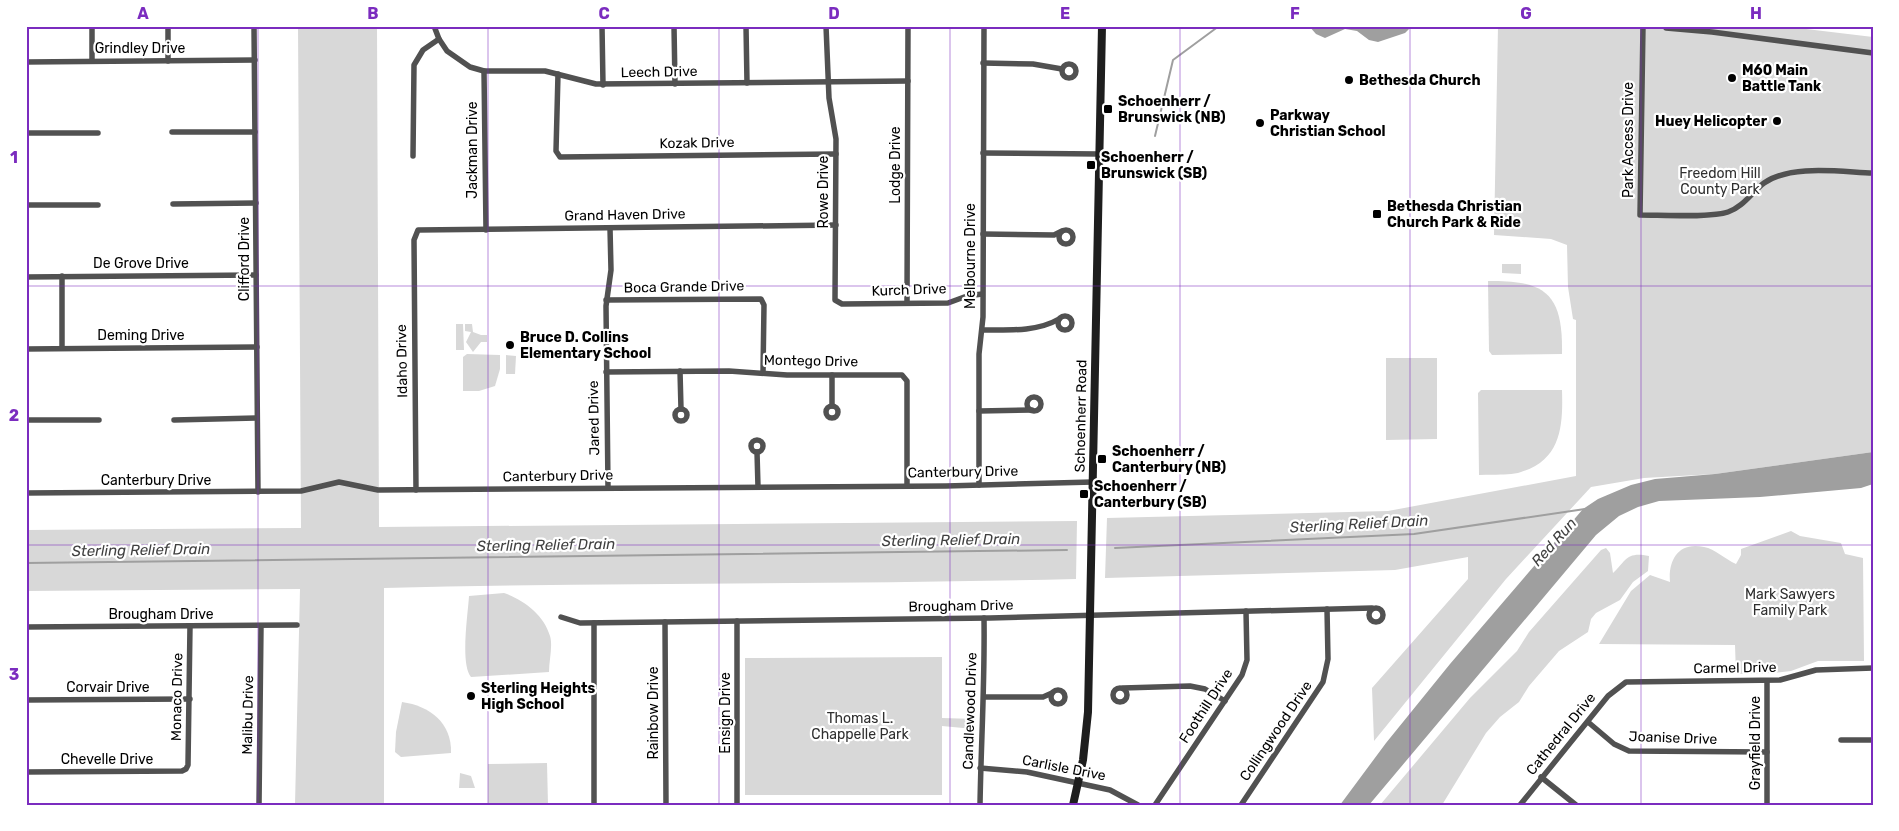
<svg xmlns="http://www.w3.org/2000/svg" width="1899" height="831" viewBox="0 0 1899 831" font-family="Rubik,sans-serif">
	<rect width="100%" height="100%" fill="#fff"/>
	<g fill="#d8d8d8">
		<path d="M 298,26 L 377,26 L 379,527 L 1077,521 L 1076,579 C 846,585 615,582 384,588 L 384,805 L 295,805 L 300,589 L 26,591 L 26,530 L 301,528 Z"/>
		<path d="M 1498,26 L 1781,26 L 1873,37 L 1873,452 L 1715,474 L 1644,478 L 1591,487 L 1506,579 L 1374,741 L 1372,688 L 1468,579 L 1468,557 L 1395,570 L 1105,578 L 1107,518 L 1388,511 L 1576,476 L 1576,320 L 1573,319 L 1568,287 L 1567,245 L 1551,239 L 1494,235 Z"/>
		<path d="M 1502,264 L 1521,264 L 1521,274 L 1502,273 Z"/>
		<path d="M 1488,281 C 1547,280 1563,295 1562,354 L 1492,355 L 1489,351 Z"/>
		<path d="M 456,324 L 463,324 L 464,350 L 456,350 Z"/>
		<path d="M 465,324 L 472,324 L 473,332 L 481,335 L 487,335 L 487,342 L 481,342 L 473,352 L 466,342 L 471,332 L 465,331 Z"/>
		<path d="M 467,354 L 500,355 L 500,369 L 495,386 L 479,391 L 463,391 L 463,357 Z"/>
		<path d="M 506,355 L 516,356 L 515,374 L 506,374 Z"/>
		<path d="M 1386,358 L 1437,358 L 1437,439 L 1386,440 Z"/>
		<path d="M 1481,390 L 1562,390 C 1563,424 1562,460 1521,472 C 1509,476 1492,474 1479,475 L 1478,393 Z"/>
		<path d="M 1791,531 L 1800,536 L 1841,543 L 1845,554 L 1863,558 L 1864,661 L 1818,661 L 1791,671 L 1774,673 L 1736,674 L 1735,645 L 1599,644 L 1631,591 L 1650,575 L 1670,582 C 1668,561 1678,541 1704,547 C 1715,549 1725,559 1736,564 L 1741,555 L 1741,549 Z"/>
		<path d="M 1606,548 L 1610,553 L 1613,573 C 1626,561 1626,551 1649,556 L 1648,571 L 1633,582 L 1620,600 L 1596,613 L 1591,619 L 1588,632 L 1559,651 L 1529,686 L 1519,702 L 1500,717 L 1486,733 L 1442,805 L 1380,805 L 1470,698 L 1517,651 L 1529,632 L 1601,550 Z"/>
		<path d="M 504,593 C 524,600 544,615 550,636 C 553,646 549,661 549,672 L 471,677 C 460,664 468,614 469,596 Z"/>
		<path d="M 942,657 L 942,718 L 976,719 L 974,729 L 942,726 L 942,795 L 745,795 L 745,658 Z"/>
		<path d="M 402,702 C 430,706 452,723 451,753 L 401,757 L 395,752 L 396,732 Z"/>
		<path d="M 547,763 L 548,805 L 488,805 L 488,764 Z"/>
		<path d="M 460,773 L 471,776 L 475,788 L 459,788 Z"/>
	</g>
	<g fill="#9f9f9f">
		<path d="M 1309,26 L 1412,26 L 1405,33 L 1378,42 L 1369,40 L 1357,31 L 1345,29 L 1325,38 L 1316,34 Z"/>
		<path d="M 1873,452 L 1873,484 L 1861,488 L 1760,497 L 1659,501 L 1638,507 L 1619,516 L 1596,535 L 1369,805 L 1340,805 L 1386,743 L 1450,664 L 1583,509 L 1598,499 L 1631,485 L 1655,479 L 1715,474 Z"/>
	</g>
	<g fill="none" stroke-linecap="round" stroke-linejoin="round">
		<g stroke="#9f9f9f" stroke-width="2">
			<path d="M 1155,136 L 1173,60 L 1219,26"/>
			<path d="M 1115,548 L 1414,534 L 1585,509"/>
			<path d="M 26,563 L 1067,550"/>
		</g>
		<g stroke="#515151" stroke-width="5.5">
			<path d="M 92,26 L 92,61"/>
			<path d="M 168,26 L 168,61"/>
			<path d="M 254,26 L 258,492"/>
			<path d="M 434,26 L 439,39 L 447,51 L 470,67 L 484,71 L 545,71 L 596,84 L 908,81"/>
			<path d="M 602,26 L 603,85"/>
			<path d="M 674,26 L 675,84"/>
			<path d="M 746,26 L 747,83"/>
			<path d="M 826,26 L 829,98 L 836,139 L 835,300 L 842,304 L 948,303 L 967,296 L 982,294"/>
			<path d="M 1643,26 L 1640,215 C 1661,215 1711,218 1728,212 C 1743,207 1752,192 1764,183 C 1791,164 1841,172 1873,173"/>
			<path d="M 1666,28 L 1712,32 L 1873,53"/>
			<path d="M 26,62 L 255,60"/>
			<path d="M 983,63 L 1033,64 L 1062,69"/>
			<circle cx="1069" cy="71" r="7"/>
			<path d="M 484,71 L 486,230"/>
			<path d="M 558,74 L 556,151 L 560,157 L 836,154"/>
			<path d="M 172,132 L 255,132"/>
			<path d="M 26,133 L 98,133"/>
			<path d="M 983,153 L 1099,154"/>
			<path d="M 413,156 L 414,65 L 423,50 L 439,39"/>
			<path d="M 173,204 L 256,203"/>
			<path d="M 26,205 L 98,205"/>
			<circle cx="1066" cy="237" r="7"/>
			<path d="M 983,234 L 1054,235 L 1062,231"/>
			<path d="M 62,276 L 62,348"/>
			<path d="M 26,277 L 256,275"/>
			<path d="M 606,300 L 761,299 L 764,305 L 763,373"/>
			<path d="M 907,303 L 908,26"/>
			<circle cx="1065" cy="323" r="7"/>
			<path d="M 982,330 C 1007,330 1037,332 1059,319"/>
			<path d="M 26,349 L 257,347"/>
			<path d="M 680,371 L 681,409"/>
			<path d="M 606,372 L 729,371 L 787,375 L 902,375 L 907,381 L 907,486"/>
			<path d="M 832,375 L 832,406"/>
			<circle cx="1034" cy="404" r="7"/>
			<circle cx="832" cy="412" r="6"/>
			<circle cx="681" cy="415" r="6"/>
			<path d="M 979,411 L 1032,410"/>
			<path d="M 26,420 L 99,420"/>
			<path d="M 174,420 L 257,418"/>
			<circle cx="757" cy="446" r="6"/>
			<path d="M 757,452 L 758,487"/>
			<path d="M 979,485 L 979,354 L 983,317 L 984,26"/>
			<path d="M 608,488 L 606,306 L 611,270 L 610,228"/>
			<path d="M 416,490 L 414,240 L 418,230 L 836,225"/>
			<path d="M 26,493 L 301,491 L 339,482 L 378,490 L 946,486 L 1093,482"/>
			<circle cx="1376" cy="615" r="7"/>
			<path d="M 561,617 L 580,623 L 990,618 L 1372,608"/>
			<path d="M 737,621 L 737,805"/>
			<path d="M 665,622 L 666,805"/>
			<path d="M 594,623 L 594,805"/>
			<path d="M 26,627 L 297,625"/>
			<circle cx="1120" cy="695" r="7"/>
			<path d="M 1123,688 L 1190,686 L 1205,689 L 1225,701"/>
			<circle cx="1058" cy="697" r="7"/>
			<path d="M 984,697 L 1043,697 L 1052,693"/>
			<path d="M 26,700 L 190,699"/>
			<path d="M 1588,722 L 1614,744 L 1629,751 L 1767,752"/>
			<path d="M 1841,740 L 1873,740"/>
			<path d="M 980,768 L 1027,772 L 1110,790 L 1138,805"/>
			<path d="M 26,772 L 182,771 L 186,769 L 188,765 L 190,626"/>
			<path d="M 1541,777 L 1576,805"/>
			<path d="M 259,805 L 261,626"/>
			<path d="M 980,805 C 981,743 985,681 984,618"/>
			<path d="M 1155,805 L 1242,675 L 1247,660 L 1246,611"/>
			<path d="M 1241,805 L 1323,682 L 1328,659 L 1327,609"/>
			<path d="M 1520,805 L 1608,696 L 1626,682 L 1780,680 L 1816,670 L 1873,668"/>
			<path d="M 1767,805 L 1767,681"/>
		</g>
		<path stroke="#1e1e1e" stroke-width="8" d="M 1073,805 L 1083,760 L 1088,712 L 1102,26"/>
	</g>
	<path fill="none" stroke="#7b2cbf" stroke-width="1" stroke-opacity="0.55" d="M 258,26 L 258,805M 488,26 L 488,805M 719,26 L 719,805M 950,26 L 950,805M 1180,26 L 1180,805M 1410,26 L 1410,805M 1641,26 L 1641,805M 26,286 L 1873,286M 26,545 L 1873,545"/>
	<g fill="#000" stroke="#fff" stroke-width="2">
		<circle cx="1732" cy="78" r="5"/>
		<circle cx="1349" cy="80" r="5"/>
		<rect x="1103" y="104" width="10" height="10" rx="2.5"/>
		<circle cx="1777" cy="121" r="5"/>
		<circle cx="1260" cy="123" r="5"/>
		<rect x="1086" y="160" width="10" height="10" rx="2.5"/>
		<rect x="1372" y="209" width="10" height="10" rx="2.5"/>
		<circle cx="510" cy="345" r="5"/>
		<rect x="1097" y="454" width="10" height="10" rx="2.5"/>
		<rect x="1079" y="489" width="10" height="10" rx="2.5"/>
		<circle cx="471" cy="696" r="5"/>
	</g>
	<g text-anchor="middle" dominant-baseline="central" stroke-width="4.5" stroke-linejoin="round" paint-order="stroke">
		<g font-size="14" fill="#000" stroke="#fff">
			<text x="140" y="48">Grindley Drive</text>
			<text transform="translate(659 72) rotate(-1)">Leech Drive</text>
			<text transform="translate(1628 140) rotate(-90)">Park Access Drive</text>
			<text transform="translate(697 143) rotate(-1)">Kozak Drive</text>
			<text transform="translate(472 150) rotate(-90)">Jackman Drive</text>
			<text transform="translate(895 165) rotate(-90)">Lodge Drive</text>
			<text transform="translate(823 192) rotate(-90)">Rowe Drive</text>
			<text transform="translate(625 215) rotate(-1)">Grand Haven Drive</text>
			<text transform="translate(970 256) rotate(-90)">Melbourne Drive</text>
			<text transform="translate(244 259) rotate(-90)">Clifford Drive</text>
			<text x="141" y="263">De Grove Drive</text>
			<text transform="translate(684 287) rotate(-1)">Boca Grande Drive</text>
			<text transform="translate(909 290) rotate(-2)">Kurch Drive</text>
			<text x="141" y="335">Deming Drive</text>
			<text transform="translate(402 361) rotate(-91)">Idaho Drive</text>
			<text transform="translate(811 361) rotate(1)">Montego Drive</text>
			<text transform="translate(1081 416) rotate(-89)">Schoenherr Road</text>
			<text transform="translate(594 418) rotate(-91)">Jared Drive</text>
			<text transform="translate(963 472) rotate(-1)">Canterbury Drive</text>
			<text transform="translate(558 476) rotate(-1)">Canterbury Drive</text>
			<text x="156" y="480">Canterbury Drive</text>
			<text transform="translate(961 606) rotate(-1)">Brougham Drive</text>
			<text x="161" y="614">Brougham Drive</text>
			<text transform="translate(1735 668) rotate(-1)">Carmel Drive</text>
			<text x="108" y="687">Corvair Drive</text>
			<text transform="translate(177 697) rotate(-89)">Monaco Drive</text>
			<text transform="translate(1206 706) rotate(-57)">Foothill Drive</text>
			<text transform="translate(970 711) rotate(-88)">Candlewood Drive</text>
			<text transform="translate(653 713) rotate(-90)">Rainbow Drive</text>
			<text transform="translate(725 713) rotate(-90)">Ensign Drive</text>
			<text transform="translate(248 715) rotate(-89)">Malibu Drive</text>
			<text transform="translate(1276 731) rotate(-56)">Collingwood Drive</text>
			<text transform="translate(1561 734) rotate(-51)">Cathedral Drive</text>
			<text transform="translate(1673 738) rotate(2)">Joanise Drive</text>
			<text transform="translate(1755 743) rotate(-90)">Grayfield Drive</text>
			<text x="107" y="759">Chevelle Drive</text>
			<text transform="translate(1064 768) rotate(11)">Carlisle Drive</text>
		</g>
		<g font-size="14" font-weight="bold" fill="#000" stroke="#fff" text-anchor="start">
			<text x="1742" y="70">M60 Main<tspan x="1742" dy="16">Battle Tank</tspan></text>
			<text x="1359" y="80">Bethesda Church</text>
			<text x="1118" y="101">Schoenherr /<tspan x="1118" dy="16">Brunswick (NB)</tspan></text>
			<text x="1270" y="115">Parkway<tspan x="1270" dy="16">Christian School</tspan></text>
			<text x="1767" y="121" text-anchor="end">Huey Helicopter</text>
			<text x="1101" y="157">Schoenherr /<tspan x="1101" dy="16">Brunswick (SB)</tspan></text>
			<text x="1387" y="206">Bethesda Christian<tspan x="1387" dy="16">Church Park &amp; Ride</tspan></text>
			<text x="520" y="337">Bruce D. Collins<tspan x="520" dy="16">Elementary School</tspan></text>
			<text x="1112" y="451">Schoenherr /<tspan x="1112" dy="16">Canterbury (NB)</tspan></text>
			<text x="1094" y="486">Schoenherr /<tspan x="1094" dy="16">Canterbury (SB)</tspan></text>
			<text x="481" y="688">Sterling Heights<tspan x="481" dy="16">High School</tspan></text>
		</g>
		<g font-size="14" fill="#2f2f2f" stroke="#fff">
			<text x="1720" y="173">Freedom Hill<tspan x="1720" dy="16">County Park</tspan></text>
			<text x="1790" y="594">Mark Sawyers<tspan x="1790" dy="16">Family Park</tspan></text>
			<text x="860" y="718">Thomas L.<tspan x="860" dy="16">Chappelle Park</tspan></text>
		</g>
		<g font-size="15" font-style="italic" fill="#404040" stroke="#fff">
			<text transform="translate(1359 524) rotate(-3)">Sterling Relief Drain</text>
			<text transform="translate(951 540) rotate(-1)">Sterling Relief Drain</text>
			<text transform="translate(1554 542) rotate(-48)">Red Run</text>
			<text transform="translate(546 545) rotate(-1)">Sterling Relief Drain</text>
			<text transform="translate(141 550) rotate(-1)">Sterling Relief Drain</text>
		</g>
	</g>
	<rect width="1899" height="831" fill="none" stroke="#ffffff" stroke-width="55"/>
	<rect x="28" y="28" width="1844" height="776" fill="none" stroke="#7b2cbf" stroke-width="2"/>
	<g font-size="16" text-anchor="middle" font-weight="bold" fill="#7b2cbf">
		<text x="143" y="19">A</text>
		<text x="373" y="19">B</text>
		<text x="604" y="19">C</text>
		<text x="834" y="19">D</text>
		<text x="1065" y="19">E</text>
		<text x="1295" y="19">F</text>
		<text x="1526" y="19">G</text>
		<text x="1756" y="19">H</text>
		<text x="14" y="163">1</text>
		<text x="14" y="421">2</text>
		<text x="14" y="680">3</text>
	</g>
</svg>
